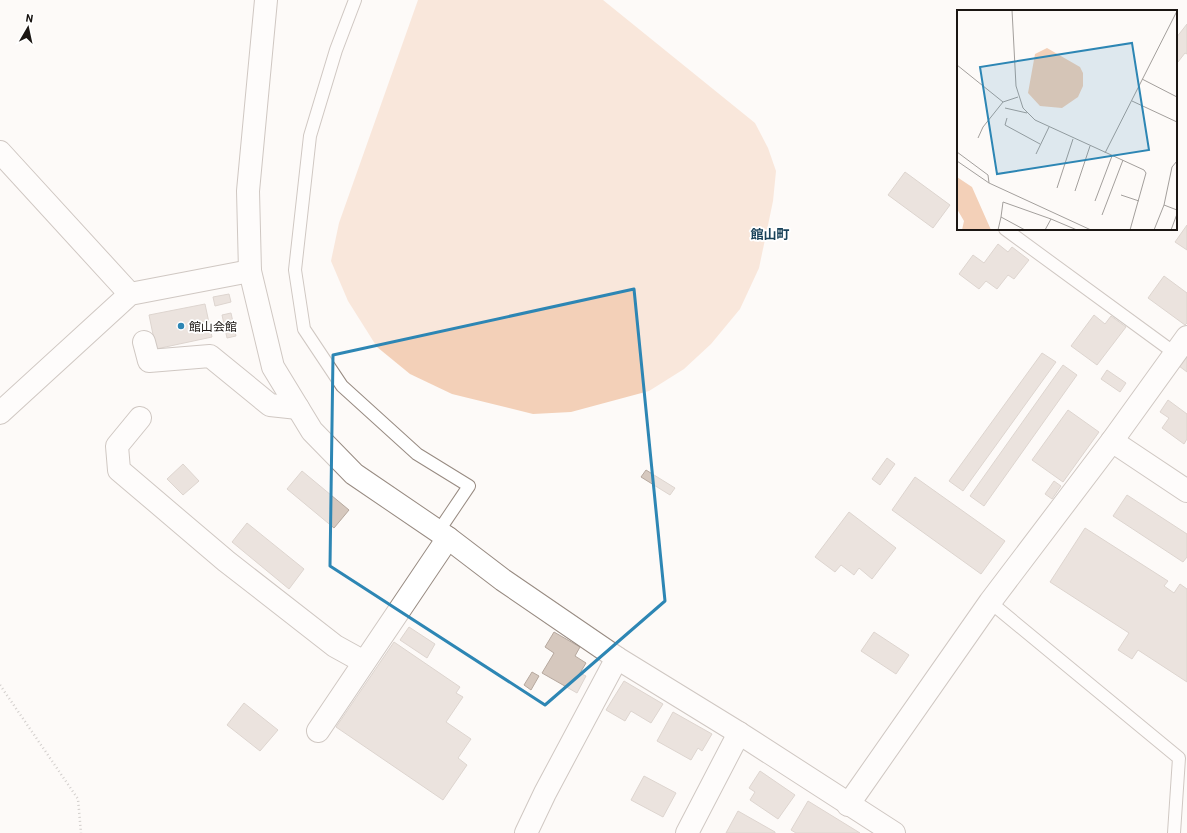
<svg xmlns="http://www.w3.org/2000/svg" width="1187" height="833" viewBox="0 0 1187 833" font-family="Barlow,'Noto Sans JP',sans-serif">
	<rect width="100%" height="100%" fill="#fdfaf8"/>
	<path fill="#f3d0b8" d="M 418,0 L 603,0 L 755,123 L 768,148 L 776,171 L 773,201 L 759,268 L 740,309 L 711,344 L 684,369 L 649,391 L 571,412 L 533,414 L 452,394 L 410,374 L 377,347 L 348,301 L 331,261 L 339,223 Z"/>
	<g fill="#d6c8be" stroke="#b6a89e">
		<path d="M 1187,24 L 1187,54 L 1185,53 L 1178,62 L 1176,61 L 1176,38 Z"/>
		<path d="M 905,172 L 950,205 L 933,228 L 888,195 Z"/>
		<path d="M 1187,225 L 1187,250 L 1175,242 Z"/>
		<path d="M 998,244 L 1008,252 L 1012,247 L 1029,260 L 1014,279 L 1008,275 L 997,289 L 986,281 L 979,289 L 959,274 L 973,255 L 984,263 Z"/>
		<path d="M 1164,276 L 1187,293 L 1187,323 L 1185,325 L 1148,298 Z"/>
		<path d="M 229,294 L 231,302 L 215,306 L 213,297 Z"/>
		<path d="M 205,304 L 212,337 L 156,349 L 149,315 Z"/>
		<path d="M 231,313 L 236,336 L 227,338 L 222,315 Z"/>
		<path d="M 1094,315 L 1105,324 L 1111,316 L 1126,327 L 1097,365 L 1071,346 Z"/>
		<path d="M 1042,353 L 1056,362 L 963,491 L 949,481 Z"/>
		<path d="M 1187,355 L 1187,372 L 1179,366 Z"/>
		<path d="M 1063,365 L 1077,375 L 984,506 L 970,496 Z"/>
		<path d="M 1107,370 L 1126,383 L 1120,392 L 1101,379 Z"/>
		<path d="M 1168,400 L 1187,414 L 1187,439 L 1184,444 L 1162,428 L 1169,418 L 1160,412 Z"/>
		<path d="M 1068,410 L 1099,432 L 1063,482 L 1032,460 Z"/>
		<path d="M 887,458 L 895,464 L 880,485 L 872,479 Z"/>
		<path d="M 183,464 L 199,481 L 183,495 L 167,479 Z"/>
		<path d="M 646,470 L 675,488 L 670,495 L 641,477 Z"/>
		<path d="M 302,471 L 349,510 L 334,528 L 287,489 Z"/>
		<path d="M 915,477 L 1005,541 L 981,574 L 892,510 Z"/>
		<path d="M 1054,481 L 1061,486 L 1052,499 L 1045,494 Z"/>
		<path d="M 1127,495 L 1187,534 L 1187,557 L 1183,562 L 1113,516 Z"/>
		<path d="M 849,512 L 896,548 L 872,579 L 859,568 L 854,575 L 841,565 L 835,572 L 815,557 Z"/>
		<path d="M 247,523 L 304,569 L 289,589 L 232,542 Z"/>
		<path d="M 1085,528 L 1168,581 L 1164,586 L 1174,593 L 1180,584 L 1187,589 L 1187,682 L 1138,650 L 1132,659 L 1118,650 L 1129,633 L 1050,582 Z"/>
		<path d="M 409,627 L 435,644 L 427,658 L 400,640 Z"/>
		<path d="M 554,632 L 580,647 L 575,656 L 586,663 L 580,673 L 586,676 L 577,693 L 542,673 L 554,653 L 545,647 Z"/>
		<path d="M 874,632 L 909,655 L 896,674 L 861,651 Z"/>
		<path d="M 394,642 L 460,687 L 456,693 L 463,697 L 446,722 L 471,739 L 458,758 L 467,765 L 443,800 L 336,727 Z"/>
		<path d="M 532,672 L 539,676 L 531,690 L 524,685 Z"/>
		<path d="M 624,681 L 663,704 L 651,723 L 631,711 L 625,721 L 606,710 Z"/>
		<path d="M 244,703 L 278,730 L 260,751 L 227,725 Z"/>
		<path d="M 673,712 L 712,734 L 702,751 L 698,748 L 691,760 L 657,741 Z"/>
		<path d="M 760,771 L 795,795 L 778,819 L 750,800 L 755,792 L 749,788 Z"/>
		<path d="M 644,776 L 676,793 L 663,817 L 631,800 Z"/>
		<path d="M 808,801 L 860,833 L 796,833 L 791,830 Z"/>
		<path d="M 738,811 L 775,832 L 775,833 L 726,833 Z"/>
	</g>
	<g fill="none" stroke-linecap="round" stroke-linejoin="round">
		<g stroke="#988b82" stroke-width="14">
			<g id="service">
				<path d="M 355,0 L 336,50 L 310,136 L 295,270 L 304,329 L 342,386 L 417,454 L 469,486 L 438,532"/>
				<path d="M 1005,229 L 1176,354"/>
				<path d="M 990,602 L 1179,758 L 1174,833"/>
			</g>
		</g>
		<g stroke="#988b82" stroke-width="24">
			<g id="minor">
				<path d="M 266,0 L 248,191 L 250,271 L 273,367 L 312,431 L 354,474 L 448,538 L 503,580 L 617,658 L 545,793 L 526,833"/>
				<path d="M 0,152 L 130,294"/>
				<path d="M 144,342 L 149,361 L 210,356 L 270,405 L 298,408"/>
				<path d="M 0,413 L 130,294 L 250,271"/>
				<path d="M 140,418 L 117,446 L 119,470 L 226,561 L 335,646 L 364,662"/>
				<path d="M 1112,441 L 1187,491"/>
				<path d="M 318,731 L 448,538"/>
				<path d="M 687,833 L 739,733"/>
			</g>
		</g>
		<g stroke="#988b82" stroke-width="24">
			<g id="tertiary">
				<path d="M 617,658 L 739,733 L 894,833"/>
				<path d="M 848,805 L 990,602 L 1112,441 L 1187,337"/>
			</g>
		</g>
		<path stroke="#9e9a97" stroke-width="2.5" stroke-dasharray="1 3" stroke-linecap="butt" d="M 0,685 L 78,799 L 81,833"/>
		<use href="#service" stroke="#fff" stroke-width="12"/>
		<use href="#minor" stroke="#fff" stroke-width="22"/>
		<use href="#tertiary" stroke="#fff" stroke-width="22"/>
	</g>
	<path d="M0 0H1187V833H0ZM 634,289 L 665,601 L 545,705 L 330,566 L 333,355 Z" fill="#fdfaf8" fill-opacity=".55" fill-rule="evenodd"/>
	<path fill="none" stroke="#2d86b4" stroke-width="3" stroke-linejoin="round" d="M 634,289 L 665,601 L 545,705 L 330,566 L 333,355 Z"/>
	<circle fill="#2d86b4" stroke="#fff" stroke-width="1.5" cx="181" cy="326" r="4"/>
	<g text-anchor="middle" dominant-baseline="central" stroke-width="3.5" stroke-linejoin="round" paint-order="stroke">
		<g font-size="12" fill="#1b1613" stroke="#fff" text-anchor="start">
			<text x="189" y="326">館山会館</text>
		</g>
		<g font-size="13" font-weight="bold" fill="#194259" stroke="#fff">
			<text x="770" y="234">館山町</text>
		</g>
	</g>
	<g transform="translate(957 10)">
		<rect width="220" height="220" fill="#fdfaf8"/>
		<path d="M 90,38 L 123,57 L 126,63 L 126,76 L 121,87 L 105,98 L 83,96 L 71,83 L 78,44 ZM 0,167 L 15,177 L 34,220 L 5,220 L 7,211 L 0,199 Z" fill="#f3d0b8"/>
		<path fill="none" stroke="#a39f9c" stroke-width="1" d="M 55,0 L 59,76 L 66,98 L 78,110 L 187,160 L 189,163 L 173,220M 0,55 L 46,92M 185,69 L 220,87M 175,91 L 220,112M 48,98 L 70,103M 50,108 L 48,115 L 83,134M 21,128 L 26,117 L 46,92 L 61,87M 0,142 L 31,165 L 32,173M 148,143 L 220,1M 79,144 L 92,117M 0,151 L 32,173 L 134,220M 100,178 L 116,129M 118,181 L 133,136M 164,185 L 182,191M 138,191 L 155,146M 207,195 L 215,157 L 220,151M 145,205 L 166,150M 44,207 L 46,192 L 94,209M 41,220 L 44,207 L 68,220M 88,220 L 94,209 L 120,220M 197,220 L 207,195 L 220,200M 214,220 L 220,204"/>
		<path fill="#2d86b4" fill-opacity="0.15" stroke="#2d86b4" stroke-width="2" d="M 175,33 L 192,140 L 40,164 L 23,57 Z"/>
		<rect width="220" height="220" fill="none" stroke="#1b1613" stroke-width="2"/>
	</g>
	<g transform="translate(28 28) rotate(9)" stroke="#ffffff" stroke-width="3" paint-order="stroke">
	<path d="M0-3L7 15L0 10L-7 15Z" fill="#1b1613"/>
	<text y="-6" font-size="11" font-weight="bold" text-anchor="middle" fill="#1b1613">N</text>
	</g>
</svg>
